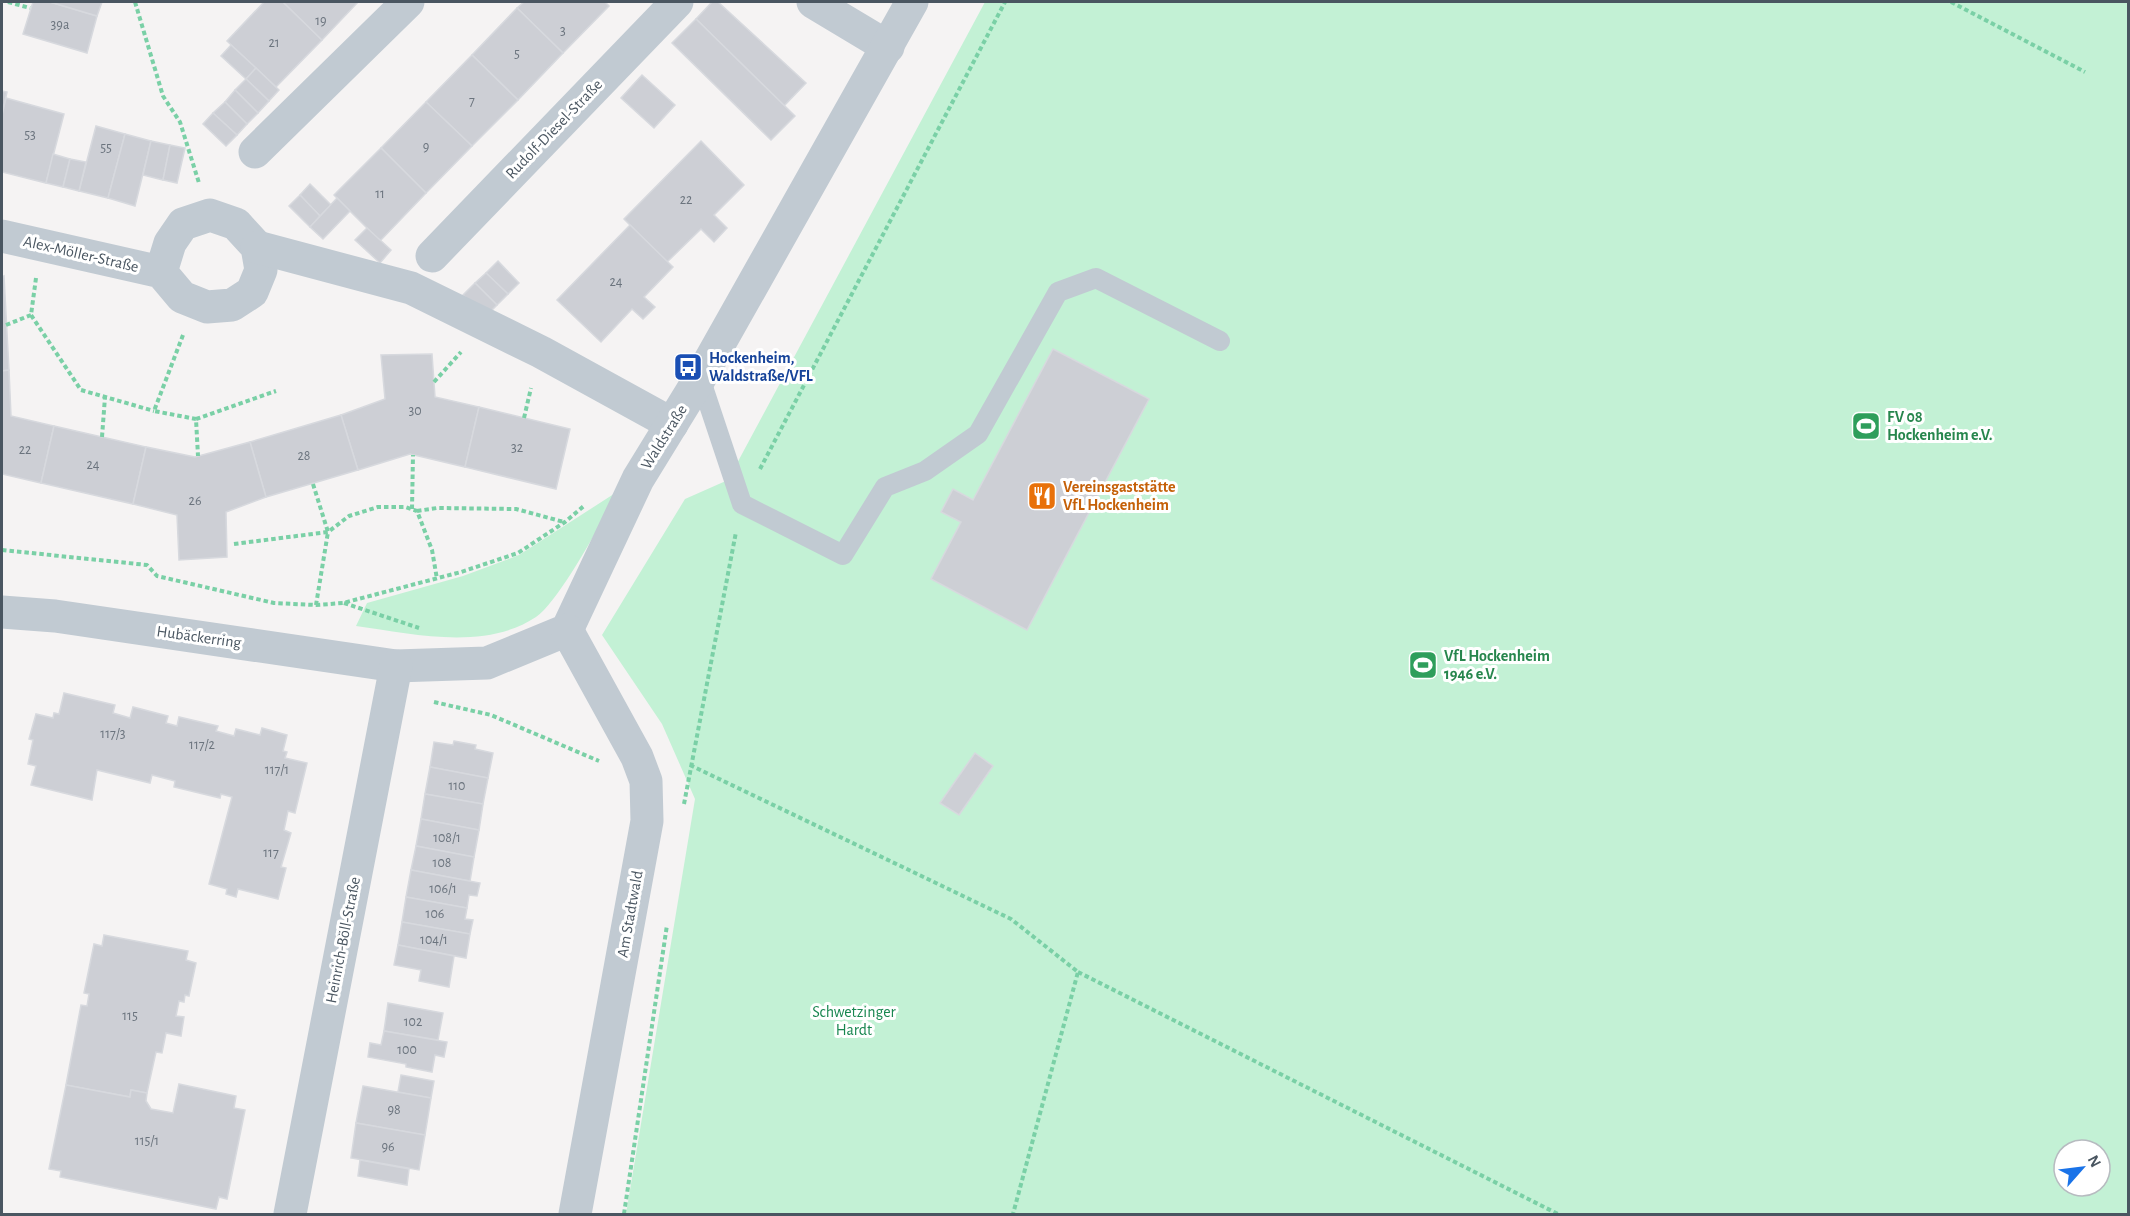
<svg xmlns="http://www.w3.org/2000/svg" width="2130" height="1216" viewBox="0 0 2130 1216" font-family="'Alegreya Sans',sans-serif">
	<rect width="100%" height="100%" fill="#f5f3f3"/>
	<g fill="#c3f1d5" fill-rule="evenodd">
		<path d="M 985,2 L 2128,2 L 2128,1214 L 626,1214 L 695,799 L 662,724 L 602,635 L 685,499 L 728,480 ZM 2064,1150 L 2100,1150 L 2100,1186 L 2064,1186 Z"/>
		<path d="M 620,490 C 603,518 560,601 536,617 C 485,651 413,634 356,626 L 367,603 L 463,576 L 519,555 Z"/>
	</g>
	<g fill="#cdcfd5" stroke="#d7d9de" stroke-width="1.5">
		<path d="M 33,2 L 50,2 L 97,16 L 87,53 L 23,34 Z"/>
		<path d="M 50,2 L 102,2 L 97,16 Z"/>
		<path d="M 264,2 L 283,2 L 322,40 L 276,87 L 227,41 Z"/>
		<path d="M 283,2 L 358,2 L 322,40 Z"/>
		<path d="M 524,2 L 605,2 L 609,6 L 563,53 L 517,8 Z"/>
		<path d="M 712,2 L 718,2 L 806,83 L 784,106 L 696,19 Z"/>
		<path d="M 517,8 L 563,53 L 518,100 L 472,55 Z"/>
		<path d="M 696,19 L 795,116 L 771,140 L 672,43 Z"/>
		<path d="M 231,45 L 256,68 L 246,79 L 221,56 Z"/>
		<path d="M 472,55 L 518,100 L 472,146 L 426,102 Z"/>
		<path d="M 256,68 L 279,90 L 269,101 L 246,79 Z"/>
		<path d="M 642,75 L 675,105 L 654,128 L 621,98 Z"/>
		<path d="M 246,79 L 269,101 L 258,113 L 235,90 Z"/>
		<path d="M 235,90 L 258,113 L 247,124 L 225,102 Z"/>
		<path d="M 2,91 L 7,92 L 2,115 Z"/>
		<path d="M 6,98 L 64,114 L 46,183 L 2,172 L 2,115 Z"/>
		<path d="M 225,102 L 247,124 L 237,135 L 213,113 Z"/>
		<path d="M 426,102 L 472,146 L 426,193 L 381,148 Z"/>
		<path d="M 213,113 L 237,135 L 226,146 L 203,124 Z"/>
		<path d="M 96,126 L 125,134 L 108,198 L 79,191 Z"/>
		<path d="M 125,134 L 151,141 L 135,206 L 108,198 Z"/>
		<path d="M 151,141 L 170,145 L 163,180 L 143,175 Z"/>
		<path d="M 701,141 L 744,185 L 714,215 L 727,228 L 714,242 L 701,229 L 667,262 L 624,219 Z"/>
		<path d="M 170,145 L 185,148 L 177,183 L 163,180 Z"/>
		<path d="M 381,148 L 426,193 L 380,241 L 334,195 Z"/>
		<path d="M 53,154 L 70,159 L 63,187 L 46,183 Z"/>
		<path d="M 70,159 L 86,162 L 79,191 L 63,187 Z"/>
		<path d="M 310,184 L 331,205 L 320,216 L 300,195 Z"/>
		<path d="M 300,195 L 320,216 L 310,227 L 289,206 Z"/>
		<path d="M 337,198 L 350,211 L 323,239 L 310,227 Z"/>
		<path d="M 630,225 L 673,267 L 644,297 L 655,307 L 643,319 L 632,309 L 601,342 L 557,300 Z"/>
		<path d="M 367,228 L 391,250 L 380,263 L 355,240 Z"/>
		<path d="M 498,261 L 519,283 L 508,294 L 486,273 Z"/>
		<path d="M 486,273 L 508,294 L 497,305 L 475,283 Z"/>
		<path d="M 4,276 L 9,370 L 2,371 L 2,277 Z"/>
		<path d="M 475,283 L 497,305 L 485,317 L 463,295 Z"/>
		<path d="M 1053,349 L 1149,399 L 1027,630 L 931,579 L 961,522 L 941,512 L 953,489 L 973,500 Z"/>
		<path d="M 432,354 L 435,397 L 479,407 L 465,467 L 410,454 L 358,470 L 341,415 L 385,399 L 381,355 Z"/>
		<path d="M 9,370 L 11,416 L 54,426 L 41,483 L 2,474 L 2,371 Z"/>
		<path d="M 479,407 L 570,429 L 556,489 L 465,467 Z"/>
		<path d="M 341,415 L 358,470 L 266,497 L 250,442 Z"/>
		<path d="M 54,426 L 146,447 L 133,504 L 41,483 Z"/>
		<path d="M 250,442 L 266,497 L 226,512 L 227,557 L 179,560 L 177,515 L 133,504 L 146,447 L 195,457 Z"/>
		<path d="M 64,693 L 115,705 L 113,713 L 130,718 L 133,707 L 168,716 L 166,723 L 177,726 L 179,717 L 218,726 L 216,731 L 234,736 L 236,729 L 260,735 L 262,728 L 287,735 L 283,751 L 287,752 L 285,758 L 307,763 L 295,813 L 288,811 L 284,830 L 291,833 L 281,867 L 286,868 L 278,899 L 238,889 L 236,897 L 226,894 L 227,889 L 209,884 L 232,797 L 221,794 L 220,798 L 174,787 L 175,781 L 152,775 L 150,783 L 97,770 L 92,800 L 31,785 L 36,766 L 28,764 L 33,740 L 29,739 L 36,714 L 53,718 L 54,713 L 59,714 Z"/>
		<path d="M 454,741 L 476,745 L 475,749 L 493,753 L 488,778 L 430,767 L 434,742 L 453,745 Z"/>
		<path d="M 975,753 L 993,766 L 959,815 L 940,803 Z"/>
		<path d="M 430,767 L 488,778 L 483,804 L 425,794 Z"/>
		<path d="M 425,794 L 483,804 L 479,830 L 421,819 Z"/>
		<path d="M 421,819 L 479,830 L 474,857 L 416,846 Z"/>
		<path d="M 416,846 L 474,857 L 470,881 L 411,870 Z"/>
		<path d="M 411,870 L 480,883 L 477,896 L 469,895 L 467,908 L 406,897 Z"/>
		<path d="M 406,897 L 467,908 L 465,919 L 473,920 L 470,934 L 402,922 Z"/>
		<path d="M 402,922 L 470,934 L 466,958 L 398,945 Z"/>
		<path d="M 104,935 L 188,951 L 186,960 L 196,963 L 189,996 L 185,995 L 184,1002 L 179,1001 L 176,1016 L 184,1017 L 181,1036 L 166,1033 L 162,1053 L 156,1052 L 147,1093 L 131,1090 L 130,1097 L 66,1085 L 81,1005 L 87,1006 L 89,994 L 84,993 L 94,944 L 102,946 Z"/>
		<path d="M 398,945 L 454,956 L 449,987 L 419,981 L 421,970 L 394,965 Z"/>
		<path d="M 388,1003 L 443,1013 L 438,1040 L 384,1031 Z"/>
		<path d="M 384,1031 L 447,1042 L 444,1057 L 435,1055 L 432,1072 L 406,1067 L 406,1064 L 368,1057 L 370,1043 L 381,1045 Z"/>
		<path d="M 401,1075 L 434,1081 L 431,1098 L 398,1092 Z"/>
		<path d="M 179,1084 L 236,1096 L 234,1108 L 245,1110 L 227,1199 L 219,1197 L 216,1209 L 60,1177 L 61,1171 L 49,1169 L 66,1085 L 130,1097 L 131,1090 L 147,1093 L 146,1101 L 151,1109 L 173,1113 Z"/>
		<path d="M 363,1086 L 431,1098 L 425,1135 L 356,1123 Z"/>
		<path d="M 356,1123 L 425,1135 L 419,1170 L 351,1158 Z"/>
		<path d="M 360,1160 L 409,1169 L 407,1185 L 358,1176 Z"/>
	</g>
	<g fill="none" stroke-linecap="round" stroke-linejoin="round">
		<g stroke="#7ad0a6" stroke-width="4" stroke-dasharray="4.5 3" stroke-linecap="butt">
			<path d="M 8,2 L 30,8"/>
			<path d="M 135,2 L 163,96 L 180,122 L 199,183"/>
			<path d="M 1951,2 L 2085,72"/>
			<path d="M 36,278 L 31,315 L 81,390 L 154,411"/>
			<path d="M 6,325 L 31,315"/>
			<path d="M 183,335 L 154,411 L 196,419 L 198,456"/>
			<path d="M 434,382 L 461,352"/>
			<path d="M 524,418 L 531,388"/>
			<path d="M 196,419 L 276,391"/>
			<path d="M 102,437 L 105,397"/>
			<path d="M 760,469 L 1005,2"/>
			<path d="M 313,484 L 328,532 L 316,605"/>
			<path d="M 412,509 L 413,455"/>
			<path d="M 417,511 L 437,508 L 516,509 L 564,522"/>
			<path d="M 234,544 L 328,532 L 349,516 L 378,507 L 405,507 L 417,511 L 432,550 L 437,579"/>
			<path d="M 2,550 L 147,565 L 157,576 L 274,603 L 316,605 L 343,603 L 461,572 L 518,553 L 565,522 L 585,505"/>
			<path d="M 344,603 L 419,628"/>
			<path d="M 434,702 L 491,715 L 599,761"/>
			<path d="M 690,765 L 1011,919 L 1078,972 L 1013,1214"/>
			<path d="M 684,804 L 736,532"/>
			<path d="M 1078,972 L 1558,1214"/>
			<path d="M 624,1214 L 667,925"/>
		</g>
		<path stroke="#c1cad2" stroke-width="20" d="M 700,378 L 742,504 L 843,555 L 885,487 L 925,471 L 978,434 L 1058,292 L 1096,278 L 1220,341"/>
		<g stroke="#c1cad2" stroke-width="33">
			<path d="M 813,2 L 888,47"/>
			<path d="M 255,152 L 408,2"/>
			<path d="M 2,236 L 161,272 L 182,297 L 207,307 L 232,305 L 252,292 L 261,270 L 257,247 L 236,224 L 210,215 L 183,224 L 170,243 L 161,272"/>
			<path d="M 257,247 L 411,288 L 541,352 L 672,424"/>
			<path d="M 432,256 L 677,2"/>
			<path d="M 2,612 L 55,616 L 396,666 L 487,663 L 567,630 L 638,479 L 700,378 L 912,2"/>
			<path d="M 567,630 L 637,757 L 646,781 L 647,821 L 575,1214"/>
			<path d="M 290,1214 L 396,666"/>
		</g>
	</g>
	<defs>
		<g id="bus-square" transform="scale(1.5)"><rect x="-9" y="-9" width="18" height="18" rx="4" fill="#1a4fb4" stroke="#fff"/><path d="M-5-6H5V4H4V6H2V4H-2V6H-4V4H-5ZM-3.5-4V0h7V-4ZM-3.5 1.2v1.5H-2V1.2ZM2 1.2v1.5H3.5V1.2Z" fill="#fff"/></g>
		<g id="stadium-square" transform="scale(1.5)"><rect x="-9" y="-9" width="18" height="18" rx="4" fill="#2e9e5b" stroke="#fff"/><path d="M0-5a6.5 5 0 1 0 0 10a6.5 5 0 1 0 0-10ZM-3.5-1.8h7v3.6h-7Z" fill="#fff"/></g>
		<g id="restaurant-square" transform="scale(1.5)"><rect x="-9" y="-9" width="18" height="18" rx="4" fill="#e8710a" stroke="#fff"/><path d="M-5-6h1v4h1v-4h1v4h1v-4h1v5L-1.5 .5V6h-2V.5L-5-1ZM5-6V6H3V1.5H1.5Q1.5-4 5-6Z" fill="#fff"/></g>
	</defs>
	<g fill-rule="evenodd">
		<use href="#bus-square" x="688" y="367"/>
		<use href="#stadium-square" x="1866" y="426"/>
		<use href="#restaurant-square" x="1042" y="496"/>
		<use href="#stadium-square" x="1423" y="665"/>
	</g>
	<g text-anchor="middle" dominant-baseline="central" stroke-width="6" stroke-linejoin="round" paint-order="stroke">
		<g font-size="14" fill="#6b747e">
			<text x="321" y="21">19</text>
			<text x="60" y="25">39a</text>
			<text x="563" y="31">3</text>
			<text x="274" y="43">21</text>
			<text x="517" y="54">5</text>
			<text x="472" y="101">7</text>
			<text x="30" y="135">53</text>
			<text x="426" y="147">9</text>
			<text x="106" y="148">55</text>
			<text x="380" y="194">11</text>
			<text x="686" y="200">22</text>
			<text x="616" y="282">24</text>
			<text x="415" y="411">30</text>
			<text x="517" y="448">32</text>
			<text x="25" y="450">22</text>
			<text x="304" y="456">28</text>
			<text x="93" y="465">24</text>
			<text x="195" y="501">26</text>
			<text x="113" y="734">117/3</text>
			<text x="202" y="745">117/2</text>
			<text x="277" y="770">117/1</text>
			<text x="457" y="786">110</text>
			<text x="447" y="838">108/1</text>
			<text x="271" y="853">117</text>
			<text x="442" y="863">108</text>
			<text x="443" y="889">106/1</text>
			<text x="435" y="914">106</text>
			<text x="434" y="940">104/1</text>
			<text x="130" y="1016">115</text>
			<text x="413" y="1022">102</text>
			<text x="407" y="1050">100</text>
			<text x="394" y="1110">98</text>
			<text x="147" y="1141">115/1</text>
			<text x="388" y="1147">96</text>
		</g>
		<g font-size="16" fill="#4a5661" stroke="#fff">
			<text transform="translate(554 129) rotate(-46)">Rudolf-Diesel-Straße</text>
			<text transform="translate(81 254) rotate(13)">Alex-Möller-Straße</text>
			<text transform="translate(664 437) rotate(-58)">Waldstraße</text>
			<text transform="translate(199 637) rotate(8)">Hubäckerring</text>
			<text transform="translate(630 914) rotate(-80)">Am Stadtwald</text>
			<text transform="translate(343 940) rotate(-79)">Heinrich-Böll-Straße</text>
		</g>
		<g font-size="16" font-weight="bold" fill="#164399" stroke="#fff" text-anchor="start">
			<text x="709" y="358">Hockenheim,<tspan x="709" dy="18">Waldstraße/VFL</tspan></text>
		</g>
		<g font-size="16" font-weight="bold" fill="#27864d" stroke="#fff" text-anchor="start">
			<text x="1887" y="417">FV 08<tspan x="1887" dy="18">Hockenheim e.V.</tspan></text>
			<text x="1444" y="656">VfL Hockenheim<tspan x="1444" dy="18">1946 e.V.</tspan></text>
		</g>
		<g font-size="16" font-weight="bold" fill="#c56008" stroke="#fff" text-anchor="start">
			<text x="1063" y="487">Vereinsgaststätte<tspan x="1063" dy="18">VfL Hockenheim</tspan></text>
		</g>
		<g font-size="16" fill="#17864f" stroke="#fff">
			<text x="854" y="1012">Schwetzinger<tspan x="854" dy="18">Hardt</tspan></text>
		</g>
	</g>
	<rect width="2130" height="1216" fill="none" stroke="#4a5661" stroke-width="6"/>
	<g transform="translate(2082 1168) rotate(62)"><circle r="28" fill="#ffffff" stroke="#b7bbc0" stroke-width="1.5"/>
	<path d="M0-4.5L10 22L0 15L-10 22Z" fill="#1a73e8"/>
	<text y="-9" font-size="16" font-weight="bold" text-anchor="middle" fill="#4a5661">N</text>
	</g>
</svg>
